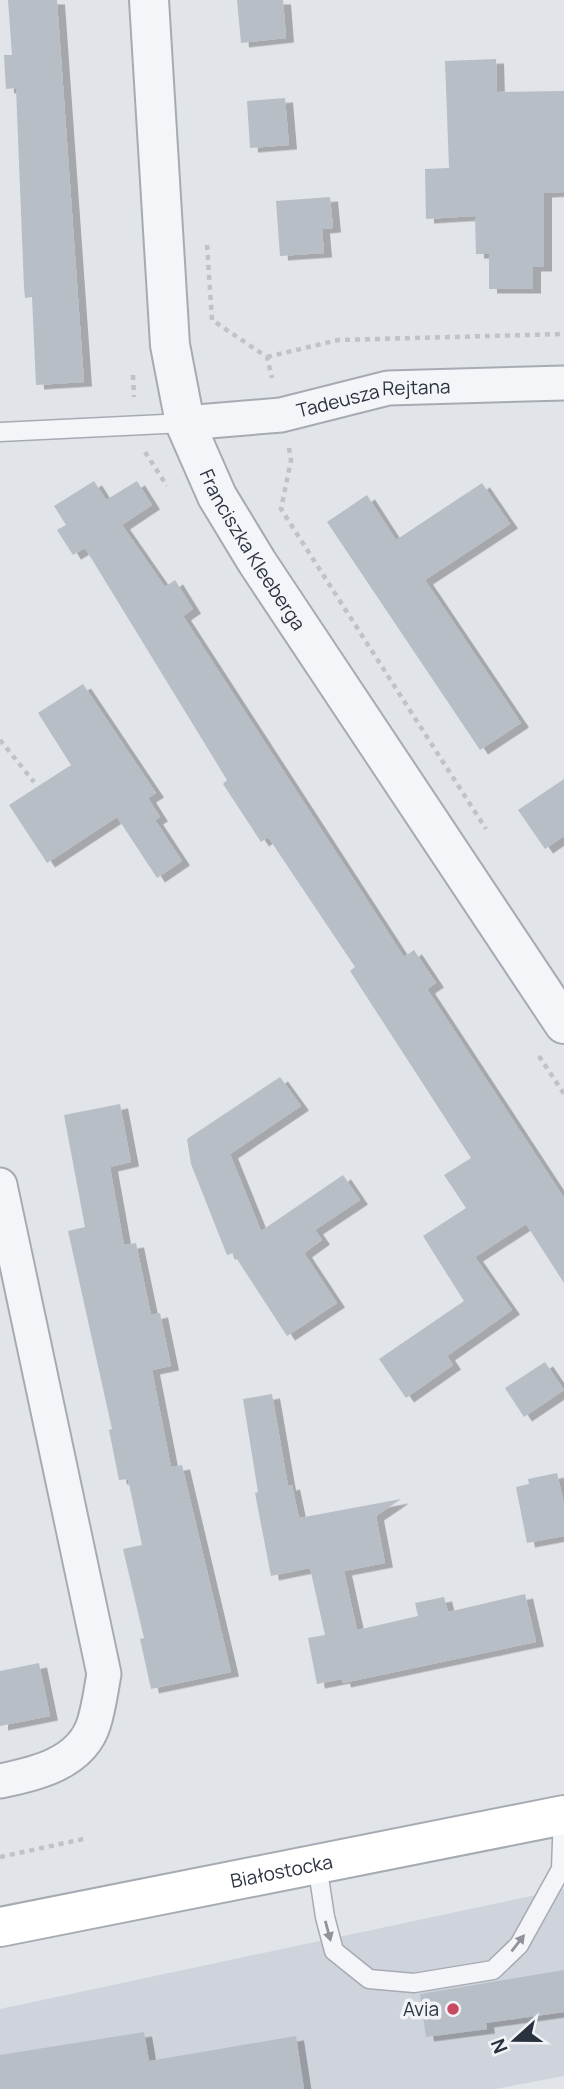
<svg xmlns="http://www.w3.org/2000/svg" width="564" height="2089" viewBox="0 0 564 2089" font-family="Manrope,sans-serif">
	<defs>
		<filter id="shadow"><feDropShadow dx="8" dy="4.5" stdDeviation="0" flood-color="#0004"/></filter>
	</defs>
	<rect width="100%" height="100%" fill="#e1e4e9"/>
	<path fill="#cfd3db" d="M 564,1889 L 564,2076 L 495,2089 L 0,2089 L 0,2009 Z"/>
	<g fill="#b8bec6" filter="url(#shadow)">
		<path d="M 8,0 L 57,0 L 84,382 L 36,385 L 32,297 L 25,298 L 24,287 L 16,88 L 6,89 L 4,55 L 12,55 Z"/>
		<path d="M 237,0 L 283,0 L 286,38 L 241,43 Z"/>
		<path d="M 496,59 L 497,92 L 564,91 L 564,192 L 544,193 L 544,267 L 533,267 L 533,289 L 489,289 L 489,254 L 476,254 L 475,216 L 426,219 L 425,169 L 449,168 L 445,61 Z"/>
		<path d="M 285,98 L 289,145 L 250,148 L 247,101 Z"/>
		<path d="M 330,197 L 333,228 L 322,229 L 324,253 L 280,256 L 276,201 Z"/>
		<path d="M 94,481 L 106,500 L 137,481 L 152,505 L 122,525 L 165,587 L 175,580 L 193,609 L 183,616 L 404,957 L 414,950 L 436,983 L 427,989 L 564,1198 L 564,1283 L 526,1224 L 475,1257 L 512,1310 L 447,1356 L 453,1365 L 406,1398 L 379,1359 L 464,1301 L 423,1236 L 466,1208 L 444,1175 L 471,1158 L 350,971 L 355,967 L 268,837 L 261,842 L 223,784 L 227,780 L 85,548 L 73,555 L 57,530 L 66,525 L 54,506 Z"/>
		<path d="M 482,483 L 510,524 L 425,580 L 521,723 L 480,750 L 327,522 L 367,495 L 396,540 Z"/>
		<path d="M 83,684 L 156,793 L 148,798 L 160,817 L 155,820 L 182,861 L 157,878 L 117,817 L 47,863 L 9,805 L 71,765 L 38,713 Z"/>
		<path d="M 564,779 L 564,836 L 545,849 L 518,810 Z"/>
		<path d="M 280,1077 L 301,1106 L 230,1154 L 261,1231 L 343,1175 L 360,1200 L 315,1230 L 322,1240 L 304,1253 L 337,1303 L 287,1336 L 233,1253 L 227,1255 L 191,1164 L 187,1139 Z"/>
		<path d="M 120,1104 L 131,1162 L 110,1167 L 124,1245 L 136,1243 L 151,1315 L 160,1313 L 171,1366 L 152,1370 L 171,1467 L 182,1465 L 231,1672 L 151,1689 L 140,1639 L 144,1638 L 123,1549 L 142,1545 L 128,1479 L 119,1480 L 109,1430 L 112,1429 L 68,1231 L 85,1227 L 64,1115 Z"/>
		<path d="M 545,1362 L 564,1390 L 524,1417 L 505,1388 Z"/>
		<path d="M 272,1394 L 288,1486 L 292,1485 L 299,1518 L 401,1499 L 376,1516 L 385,1563 L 344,1571 L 357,1630 L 418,1616 L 415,1603 L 444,1597 L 448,1612 L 525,1594 L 536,1642 L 343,1683 L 342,1679 L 317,1684 L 308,1638 L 325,1635 L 310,1568 L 271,1576 L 255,1493 L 258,1492 L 243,1399 Z"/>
		<path d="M 557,1473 L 564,1504 L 564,1536 L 527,1543 L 516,1487 L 529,1484 L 528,1479 Z"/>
		<path d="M 39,1663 L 50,1716 L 0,1726 L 0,1671 Z"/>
		<path d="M 564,1970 L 564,2012 L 486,2023 L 487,2029 L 426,2037 L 420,1994 Z"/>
		<path d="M 144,2032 L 149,2061 L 296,2036 L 304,2089 L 0,2089 L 0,2055 Z"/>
	</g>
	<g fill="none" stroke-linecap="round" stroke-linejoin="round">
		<g stroke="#a6abb3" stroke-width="21">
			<g id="service">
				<path d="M 0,432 L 185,423"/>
				<path d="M 317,1864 L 325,1917 L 334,1951 L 369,1979 L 414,1983 L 493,1970 L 519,1945 L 561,1869 L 563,1815"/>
			</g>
		</g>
		<g stroke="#a6abb3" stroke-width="37">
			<g id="minor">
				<path id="s1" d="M 185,423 L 281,415 L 388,388 L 564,383"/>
				<path d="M 0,1185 L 104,1674 C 101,1690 99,1707 94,1723 C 82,1763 36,1774 0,1781"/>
			</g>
		</g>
		<g stroke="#a6abb3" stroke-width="42">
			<g id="tertiary">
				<path id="s2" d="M 149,0 L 170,345 L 185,423 L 217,496 L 257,562 L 564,1024"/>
			</g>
		</g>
		<g stroke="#a6abb3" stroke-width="42">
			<g id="secondary">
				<path id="s3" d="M 0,1927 L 564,1815"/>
			</g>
		</g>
		<g stroke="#bfc2c8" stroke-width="4.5" stroke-dasharray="5 5" stroke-linecap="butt">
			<path d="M 207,245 L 212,320 L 267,357 L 272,378"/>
			<path d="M 267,357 L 338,340 L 564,334"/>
			<path d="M 133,375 L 134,397"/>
			<path d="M 289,448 L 291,460 L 281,509 L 486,829"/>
			<path d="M 145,452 L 167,486"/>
			<path d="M 0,740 L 34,782"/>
			<path d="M 539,1056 L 564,1094"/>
			<path d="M 0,1857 L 88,1838"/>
		</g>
		<use href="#service" stroke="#f4f5f8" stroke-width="18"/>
		<use href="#minor" stroke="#f4f5f8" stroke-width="33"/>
		<use href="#tertiary" stroke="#f4f5f8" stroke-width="38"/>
		<use href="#secondary" stroke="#fff" stroke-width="38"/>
	</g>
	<defs><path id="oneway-solid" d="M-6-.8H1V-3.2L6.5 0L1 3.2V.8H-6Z" transform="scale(1.75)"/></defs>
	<g fill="#8f949c">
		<use href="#oneway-solid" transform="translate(328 1931) rotate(75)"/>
		<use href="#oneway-solid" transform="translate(518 1943) rotate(-52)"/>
	</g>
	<circle fill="#c94b60" stroke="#f1f3f7" stroke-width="2.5" cx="453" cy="2009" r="7"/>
	<g text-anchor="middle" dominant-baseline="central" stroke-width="7" stroke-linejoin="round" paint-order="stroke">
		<g font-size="19" fill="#2a3240" stroke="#f1f3f7">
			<text stroke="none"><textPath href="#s1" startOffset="191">Tadeusza Rejtana</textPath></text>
			<text stroke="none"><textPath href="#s2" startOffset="569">Franciszka Kleeberga</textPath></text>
			<text stroke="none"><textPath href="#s3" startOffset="287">Białostocka</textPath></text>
		</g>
		<g font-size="19" fill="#2a3240" stroke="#f1f3f7" text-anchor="end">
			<text x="439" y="2009">Avia</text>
		</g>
	</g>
	<g transform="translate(515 2040) rotate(249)" stroke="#f1f3f7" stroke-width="5" paint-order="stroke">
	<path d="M0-5L12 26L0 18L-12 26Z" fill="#2a3240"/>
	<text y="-10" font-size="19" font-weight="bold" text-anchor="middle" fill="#2a3240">N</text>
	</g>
</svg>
